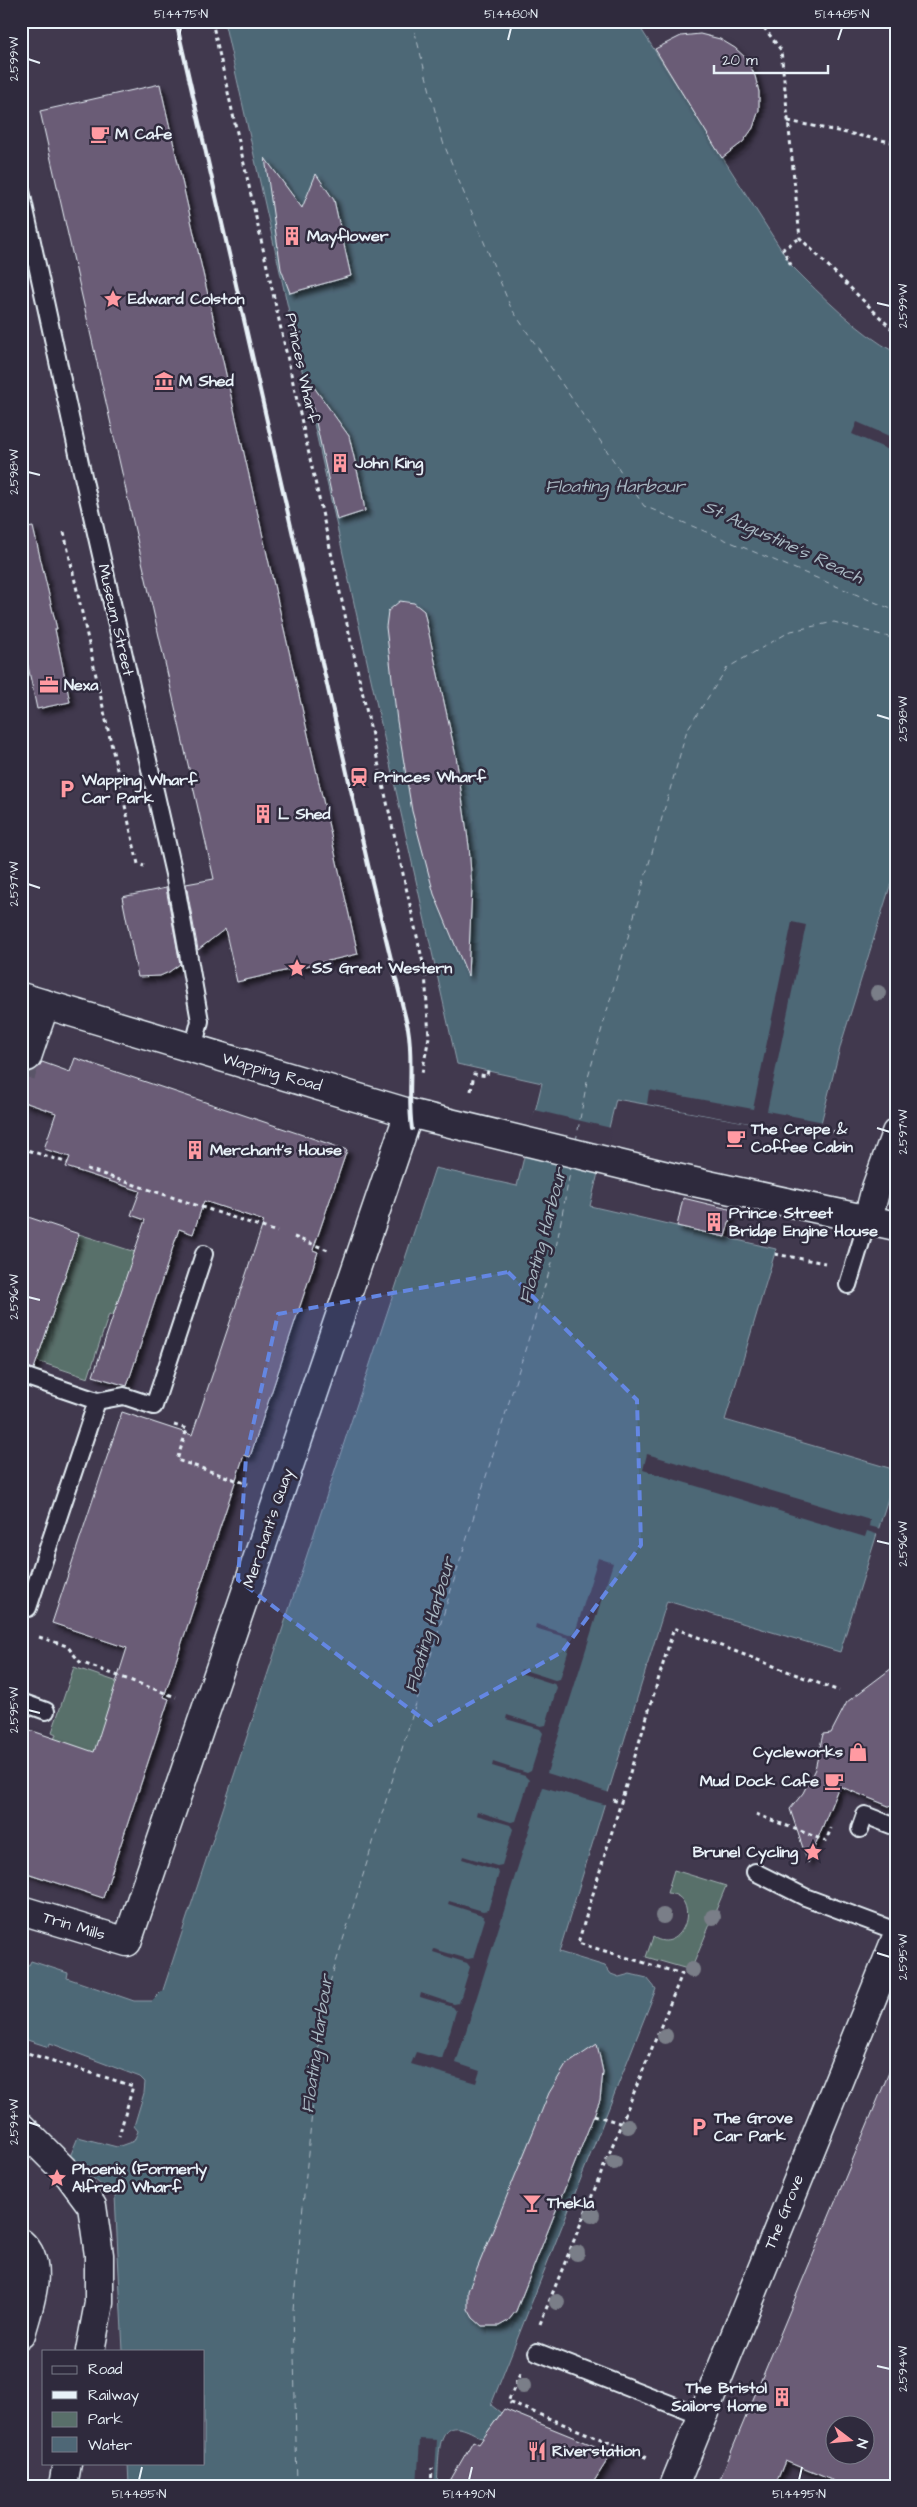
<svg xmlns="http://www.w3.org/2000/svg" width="917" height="2507" viewBox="0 0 917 2507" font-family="'Architects Daughter',sans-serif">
	<defs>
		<filter id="shadow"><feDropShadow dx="4.5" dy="4.5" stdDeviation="2.5" flood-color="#0009"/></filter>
	</defs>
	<rect width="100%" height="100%" fill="#41394e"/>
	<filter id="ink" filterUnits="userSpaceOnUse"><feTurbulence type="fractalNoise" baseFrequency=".02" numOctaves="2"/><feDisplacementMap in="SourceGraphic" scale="10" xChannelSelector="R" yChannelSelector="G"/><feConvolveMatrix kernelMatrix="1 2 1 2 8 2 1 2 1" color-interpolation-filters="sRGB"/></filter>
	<g filter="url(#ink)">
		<g fill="#596f6a" stroke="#a0b0b1">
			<path d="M 79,1234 L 135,1252 L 113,1316 L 109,1314 L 88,1378 L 37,1361 Z"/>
			<path d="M 74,1667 L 118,1682 L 51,1881 L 21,1872 L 21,1832 L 56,1734 L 52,1732 Z"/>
			<path d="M 674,1870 L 726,1886 L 691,1970 L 646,1957 L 653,1937 C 684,1957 703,1895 667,1893 Z"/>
		</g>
		<path fill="#4e6776" stroke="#8c9eaa" d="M 224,21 L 636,21 L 791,265 C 823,297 856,331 896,353 L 896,867 L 841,1044 L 818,1135 L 616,1099 L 590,1206 L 776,1249 L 725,1420 L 896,1470 L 896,1473 L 840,1652 L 667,1601 L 559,1952 L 605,1966 L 611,1974 L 619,1977 L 630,1974 L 647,1978 L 656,1989 L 491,2405 L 501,2413 L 483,2439 C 434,2407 440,2450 437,2486 L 129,2486 L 128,2463 L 204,2463 L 204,2351 L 123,2351 L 115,2196 L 69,2159 L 78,2137 L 117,2147 L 134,2141 L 138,2131 L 134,2126 L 144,2093 L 145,2082 L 140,2077 L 50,2043 L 49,2047 L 21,2038 L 21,1963 L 29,1965 L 31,1961 L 68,1973 L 67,1978 L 134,2001 L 152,2001 L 163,1990 L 435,1168 L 517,1186 L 542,1083 L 457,1064 Z"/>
		<g fill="#41394e">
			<path d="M 857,422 L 896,439 L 896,453 L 852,434 Z"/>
			<path d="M 792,922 L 806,925 L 767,1111 L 824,1122 L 820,1136 L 647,1104 L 649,1090 L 753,1109 Z"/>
			<path d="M 535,1110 L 611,1128 L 600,1172 L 523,1147 Z"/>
			<path d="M 647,1454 L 870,1520 L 869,1526 L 881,1529 L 879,1535 L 867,1531 L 865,1537 L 643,1470 Z"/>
			<path d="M 598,1558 L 613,1563 L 547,1773 L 610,1793 L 607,1805 L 543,1787 L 456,2063 L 480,2071 L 476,2083 L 411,2064 L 416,2052 L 442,2059 L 456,2011 L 453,2007 L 420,1997 L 421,1993 L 454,2004 L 459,2003 L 470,1967 L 467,1963 L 433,1952 L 434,1949 L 468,1959 L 473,1958 L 485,1919 L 482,1915 L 448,1904 L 449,1901 L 483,1911 L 488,1910 L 499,1873 L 496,1870 L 462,1859 L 463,1856 L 497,1866 L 502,1865 L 513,1829 L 510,1825 L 476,1815 L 477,1811 L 511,1822 L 516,1821 L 529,1780 L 525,1776 L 492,1766 L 493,1762 L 527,1773 L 531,1771 L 543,1733 L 540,1729 L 506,1719 L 507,1715 L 541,1726 L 546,1725 L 557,1687 L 554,1684 L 520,1673 L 521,1669 L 555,1680 L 560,1679 L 571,1642 L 568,1638 L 535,1628 L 536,1624 L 569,1635 L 575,1633 Z"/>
			<path d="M 420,2439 L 437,2440 L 434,2486 L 417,2486 Z"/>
		</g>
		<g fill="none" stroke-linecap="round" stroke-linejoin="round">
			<g stroke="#aabac4" stroke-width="1" stroke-dasharray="6 5" stroke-linecap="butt">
				<path d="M 412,21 L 443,142 L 511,308 L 644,506 L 896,611"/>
				<path d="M 576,1141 L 587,1081 L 687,730 L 727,668 L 791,631 L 834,622 L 896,639"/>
				<path d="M 297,2486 L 293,2310 L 322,2008 L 555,1253 L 571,1167"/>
			</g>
		</g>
		<g fill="#6b5b76" stroke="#e8f1f8" fill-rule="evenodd" filter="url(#shadow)">
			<path d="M 700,34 L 720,39 L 735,48 L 747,59 L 755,76 L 759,92 L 759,110 L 753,128 L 743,142 L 722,158 L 655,49 L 681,36 Z"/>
			<path d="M 160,84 L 358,954 L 237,982 L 225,929 L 198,950 L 186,884 L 214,879 L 40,111 Z"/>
			<path d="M 265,158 L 302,208 L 316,174 L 334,200 L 351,276 L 290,293 L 281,269 Z"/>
			<path d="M 306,376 L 349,436 L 361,487 L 365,511 L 337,520 Z"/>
			<path d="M 33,527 L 57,629 L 55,629 L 70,702 L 37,709 L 21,633 L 21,529 Z"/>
			<path d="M 400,601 L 414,603 L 424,611 L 456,756 L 469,846 L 472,887 L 468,976 L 434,894 L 412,811 L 397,721 L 386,627 L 388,611 Z"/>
			<path d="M 166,888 L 180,964 L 169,972 L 160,976 L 138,977 L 122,897 Z"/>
			<path d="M 75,1058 L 347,1150 L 313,1250 L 318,1252 L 250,1457 L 244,1455 L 164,1697 L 169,1699 L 103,1898 L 21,1871 L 21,1727 L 94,1752 L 127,1648 L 52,1623 L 122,1412 L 192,1435 L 264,1221 L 204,1201 L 193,1234 L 179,1229 L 127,1386 L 93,1376 L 145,1220 L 131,1215 L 140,1191 L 66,1167 L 70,1157 L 44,1149 L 56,1113 L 21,1101 L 21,1071 L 31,1072 L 38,1068 L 42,1062 L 70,1072 Z"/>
			<path d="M 683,1198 L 733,1210 L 725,1237 L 677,1226 Z"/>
			<path d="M 28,1217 L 79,1234 L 34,1369 L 21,1365 L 21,1237 Z"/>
			<path d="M 896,1665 L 896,1809 L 839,1786 L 808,1863 L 790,1809 L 803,1793 L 815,1769 L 823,1734 L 831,1733 L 847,1702 Z"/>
			<path d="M 597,2044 L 603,2072 L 600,2100 L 516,2311 L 508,2321 L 499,2326 L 482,2326 L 473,2318 L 468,2309 L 468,2291 L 549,2093 L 566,2065 Z"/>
			<path d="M 895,2058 L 896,2486 L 846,2486 L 785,2461 L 775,2486 L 717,2486 ZM 834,2424 L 864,2424 L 864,2454 L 834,2454 Z"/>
			<path d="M 504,2409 L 612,2453 L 591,2486 L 447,2486 L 473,2441 L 479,2444 Z"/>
		</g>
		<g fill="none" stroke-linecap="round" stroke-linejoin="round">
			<path stroke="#5a5568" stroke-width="28" stroke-dasharray="28 14" stroke-linecap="butt" d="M 21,1075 L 27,1057"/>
			<g stroke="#e8f1f8" stroke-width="20">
				<g id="lane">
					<path d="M 21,191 L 80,463 L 174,874 L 200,1021 L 193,1049"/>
					<path d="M 848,1285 L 868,1219"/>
					<path d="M 21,1375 L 97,1401 L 28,1608"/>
					<path d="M 97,1401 L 124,1396 L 154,1406 L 204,1254"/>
					<path d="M 21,1702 L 46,1711"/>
					<path d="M 860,1829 L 865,1815 L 896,1827"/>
					<path d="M 755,1872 L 805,1897 L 896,1931"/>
					<path d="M 537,2352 L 701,2416"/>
				</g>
			</g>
			<g stroke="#e8f1f8" stroke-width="31">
				<g id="street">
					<path d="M 27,1057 L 45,1004"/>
					<path d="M 868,1219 L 876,1188 L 896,1133"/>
					<path d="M 21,1910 L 127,1942 L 409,1113"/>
					<path d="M 21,2127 L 69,2175 L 92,2206 L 99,2255 L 99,2303 L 90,2351"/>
					<path d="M 21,2243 C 46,2265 28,2307 21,2334"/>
					<path d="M 63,2486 L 67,2463"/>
				</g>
			</g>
			<g stroke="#e8f1f8" stroke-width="31">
				<g id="secondary">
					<path d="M 21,997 L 409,1113 L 676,1178 L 896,1226"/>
					<path d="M 674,2486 L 896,1939"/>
				</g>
			</g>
			<g stroke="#e8f1f8" stroke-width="3" stroke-dasharray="4 4" stroke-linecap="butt">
				<path d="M 212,21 L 425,972 L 429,1037 L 422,1073"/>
				<path d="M 759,21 L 781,50 L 800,238 L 896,333"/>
				<path d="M 788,121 L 896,143"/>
				<path d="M 791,265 L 783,249 L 800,238"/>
				<path d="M 64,532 L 138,864 L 144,866"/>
				<path d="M 471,1091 L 474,1074 L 487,1076 L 488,1070"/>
				<path d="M 825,1130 L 847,1134"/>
				<path d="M 21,1148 L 68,1163"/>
				<path d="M 87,1169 L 277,1232"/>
				<path d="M 294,1237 L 328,1250"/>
				<path d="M 775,1254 L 825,1263"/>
				<path d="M 174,1425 L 187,1429 L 177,1460 L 248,1484"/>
				<path d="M 39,1637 L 67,1646 L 80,1662 L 176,1697"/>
				<path d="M 613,1800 L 619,1802"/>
				<path d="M 756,1814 L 826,1841 L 831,1828"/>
				<path d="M 21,2051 L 133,2086 L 119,2136"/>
				<path d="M 594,2115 L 623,2124"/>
				<path d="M 540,2324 L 682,1974 L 578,1943 L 674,1628 L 839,1691"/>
				<path d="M 520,2374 L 508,2402 L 648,2458"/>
				<path d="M 431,2486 L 432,2468"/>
			</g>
			<use href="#lane" stroke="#2f2a3d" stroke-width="16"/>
			<use href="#street" stroke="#2f2a3d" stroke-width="28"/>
			<use href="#secondary" stroke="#2f2a3d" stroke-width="28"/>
			<path stroke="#e8f1f8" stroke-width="4" d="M 176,21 L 371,878 L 408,1028 C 414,1062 407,1095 412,1129"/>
		</g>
		<g fill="#7a7e88">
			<circle cx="878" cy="993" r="8"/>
			<circle cx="663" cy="1916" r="8"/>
			<circle cx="713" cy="1917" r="8"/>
			<circle cx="692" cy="1970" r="8"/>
			<circle cx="665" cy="2036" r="8"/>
			<circle cx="628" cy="2126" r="8"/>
			<circle cx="614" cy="2162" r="8"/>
			<circle cx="592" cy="2215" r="8"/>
			<circle cx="577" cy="2253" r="8"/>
			<circle cx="557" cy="2302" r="8"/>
			<circle cx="523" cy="2386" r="8"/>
		</g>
	</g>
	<path fill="#6487e3" fill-opacity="0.2" stroke="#6487e3" stroke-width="4" stroke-dasharray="10 6" stroke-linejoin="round" d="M 508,1272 L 637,1400 L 641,1545 L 562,1652 L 431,1725 L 238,1580 L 246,1457 L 278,1314 Z"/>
	<path fill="none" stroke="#e8f1f8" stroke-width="2" d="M 178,40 L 181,28M 508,40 L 511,28M 838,40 L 842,28M 28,59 L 40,63M 877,303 L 890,306M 28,472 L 40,475M 877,715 L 890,719M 28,884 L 40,888M 877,1128 L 890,1132M 28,1297 L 40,1300M 877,1541 L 890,1544M 28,1710 L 40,1713M 877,1953 L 890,1957M 28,2122 L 40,2126M 877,2366 L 890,2369M 139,2480 L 142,2467M 469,2480 L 472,2467M 799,2480 L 802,2467"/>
	<defs>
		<g id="cafe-bare" transform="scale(1.5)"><path d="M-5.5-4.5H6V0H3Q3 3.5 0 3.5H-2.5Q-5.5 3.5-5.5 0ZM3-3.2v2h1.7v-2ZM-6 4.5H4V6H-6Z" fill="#ff9aa2" stroke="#2f2a3d" stroke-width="2.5" paint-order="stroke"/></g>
		<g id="building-bare" transform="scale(1.5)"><path d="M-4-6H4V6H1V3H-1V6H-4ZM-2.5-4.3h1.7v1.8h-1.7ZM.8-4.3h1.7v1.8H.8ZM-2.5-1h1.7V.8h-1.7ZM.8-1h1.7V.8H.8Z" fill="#ff9aa2" stroke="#2f2a3d" stroke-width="2.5" paint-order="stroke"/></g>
		<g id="sight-bare" transform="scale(1.5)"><path d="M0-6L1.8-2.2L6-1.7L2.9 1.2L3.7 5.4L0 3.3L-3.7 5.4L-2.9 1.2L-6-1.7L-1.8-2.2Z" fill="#ff9aa2" stroke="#2f2a3d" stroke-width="2.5" paint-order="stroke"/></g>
		<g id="museum-bare" transform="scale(1.5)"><path d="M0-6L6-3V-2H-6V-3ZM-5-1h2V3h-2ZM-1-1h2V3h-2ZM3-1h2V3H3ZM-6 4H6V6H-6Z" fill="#ff9aa2" stroke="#2f2a3d" stroke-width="2.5" paint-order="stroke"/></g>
		<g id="office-bare" transform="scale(1.5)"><path d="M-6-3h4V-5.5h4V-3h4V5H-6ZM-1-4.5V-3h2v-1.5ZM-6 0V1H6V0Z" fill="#ff9aa2" stroke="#2f2a3d" stroke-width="2.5" paint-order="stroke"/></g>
		<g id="station-bare" transform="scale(1.5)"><path d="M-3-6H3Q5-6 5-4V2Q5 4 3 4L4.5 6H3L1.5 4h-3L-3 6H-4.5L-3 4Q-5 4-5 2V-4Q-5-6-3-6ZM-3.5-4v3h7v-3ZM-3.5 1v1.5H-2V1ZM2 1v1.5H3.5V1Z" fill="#ff9aa2" stroke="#2f2a3d" stroke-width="2.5" paint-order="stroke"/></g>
		<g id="parking-bare" transform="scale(1.5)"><path d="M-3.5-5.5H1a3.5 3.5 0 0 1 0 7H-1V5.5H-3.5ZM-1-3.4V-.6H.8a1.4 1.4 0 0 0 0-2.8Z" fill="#ff9aa2" stroke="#2f2a3d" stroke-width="2.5" paint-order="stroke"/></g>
		<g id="shop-bare" transform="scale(1.5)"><path d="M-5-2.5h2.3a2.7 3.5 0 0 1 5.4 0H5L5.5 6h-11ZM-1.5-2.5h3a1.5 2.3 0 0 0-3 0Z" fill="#ff9aa2" stroke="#2f2a3d" stroke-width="2.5" paint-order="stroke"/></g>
		<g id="bar-bare" transform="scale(1.5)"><path d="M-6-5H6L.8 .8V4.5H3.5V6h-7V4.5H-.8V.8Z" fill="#ff9aa2" stroke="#2f2a3d" stroke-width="2.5" paint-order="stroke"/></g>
		<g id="restaurant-bare" transform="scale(1.5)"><path d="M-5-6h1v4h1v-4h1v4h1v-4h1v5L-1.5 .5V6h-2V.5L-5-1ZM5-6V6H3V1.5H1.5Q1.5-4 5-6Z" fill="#ff9aa2" stroke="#2f2a3d" stroke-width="2.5" paint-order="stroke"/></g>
	</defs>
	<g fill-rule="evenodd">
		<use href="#cafe-bare" x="100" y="134"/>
		<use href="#building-bare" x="292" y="236"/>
		<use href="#sight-bare" x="113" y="299"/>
		<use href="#museum-bare" x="164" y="381"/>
		<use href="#building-bare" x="340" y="463"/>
		<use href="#office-bare" x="49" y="685"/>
		<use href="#station-bare" x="359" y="777"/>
		<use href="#parking-bare" x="67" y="789"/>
		<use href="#building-bare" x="263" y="814"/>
		<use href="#sight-bare" x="297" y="968"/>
		<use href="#cafe-bare" x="736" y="1138"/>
		<use href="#building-bare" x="195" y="1150"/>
		<use href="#building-bare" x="714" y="1222"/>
		<use href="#shop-bare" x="858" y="1752"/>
		<use href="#cafe-bare" x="834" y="1781"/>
		<use href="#sight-bare" x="813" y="1852"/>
		<use href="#parking-bare" x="699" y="2127"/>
		<use href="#sight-bare" x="57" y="2178"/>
		<use href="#bar-bare" x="532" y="2203"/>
		<use href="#building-bare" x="782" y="2397"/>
		<use href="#restaurant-bare" x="537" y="2451"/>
	</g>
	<g text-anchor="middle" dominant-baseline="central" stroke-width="5" stroke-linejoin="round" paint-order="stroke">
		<g font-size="16" font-weight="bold" fill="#e8f1f8" stroke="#2f2a3d" text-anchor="start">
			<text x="115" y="134">M Cafe</text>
			<text x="307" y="236">Mayflower</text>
			<text x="128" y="299">Edward Colston</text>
			<text x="179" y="381">M Shed</text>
			<text x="355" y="463">John King</text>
			<text x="64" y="685">Nexa</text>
			<text x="374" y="777">Princes Wharf</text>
			<text x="82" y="780">Wapping Wharf<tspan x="82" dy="18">Car Park</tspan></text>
			<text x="278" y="814">L Shed</text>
			<text x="312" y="968">SS Great Western</text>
			<text x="751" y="1129">The Crepe &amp;<tspan x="751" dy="18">Coffee Cabin</tspan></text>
			<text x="210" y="1150">Merchant's House</text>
			<text x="729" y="1213">Prince Street<tspan x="729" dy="18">Bridge Engine House</tspan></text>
			<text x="843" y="1752" text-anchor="end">Cycleworks</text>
			<text x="819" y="1781" text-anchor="end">Mud Dock Cafe</text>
			<text x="798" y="1852" text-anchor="end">Brunel Cycling</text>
			<text x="714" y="2118">The Grove<tspan x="714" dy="18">Car Park</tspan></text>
			<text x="72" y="2169">Phoenix (Formerly<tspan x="72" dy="18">Alfred) Wharf</tspan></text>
			<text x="547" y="2203">Thekla</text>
			<text x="767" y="2388" text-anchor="end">The Bristol<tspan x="767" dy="18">Sailors Home</tspan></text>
			<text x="552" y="2451">Riverstation</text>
		</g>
		<g font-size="16" fill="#e8f1f8" stroke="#2f2a3d">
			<text transform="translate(302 368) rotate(78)">Princes Wharf</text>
			<text transform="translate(116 620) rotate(77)">Museum Street</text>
			<text transform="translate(272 1072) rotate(16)">Wapping Road</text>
			<text transform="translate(268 1528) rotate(-71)">Merchant's Quay</text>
			<text transform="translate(74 1926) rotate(17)">Trin Mills</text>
			<text transform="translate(784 2212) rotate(-68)">The Grove</text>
		</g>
		<g font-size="18" font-style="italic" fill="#aabac4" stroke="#2f2a3d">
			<text x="615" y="486">Floating Harbour</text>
			<text transform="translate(783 542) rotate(25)">St Augustine's Reach</text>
			<text transform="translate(543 1236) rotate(-75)">Floating Harbour</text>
			<text transform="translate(430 1625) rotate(-74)">Floating Harbour</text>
			<text transform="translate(317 2044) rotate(-82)">Floating Harbour</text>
		</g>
	</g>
	<rect width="917" height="2507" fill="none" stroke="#2f2a3d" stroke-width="55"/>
	<rect x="42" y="2350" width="162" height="115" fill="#2f2a3d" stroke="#797a88"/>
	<rect x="52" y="2366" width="25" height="8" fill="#2f2a3d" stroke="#797a88"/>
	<text x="88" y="2374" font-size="15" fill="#e8f1f8">Road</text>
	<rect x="52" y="2391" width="25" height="8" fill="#e8f1f8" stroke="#797a88"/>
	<text x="88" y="2400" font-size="15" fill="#e8f1f8">Railway</text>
	<rect x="52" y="2412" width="25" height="15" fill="#596f6a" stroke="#797a88"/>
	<text x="88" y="2424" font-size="15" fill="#e8f1f8">Park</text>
	<rect x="52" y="2437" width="25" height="15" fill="#4e6776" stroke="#797a88"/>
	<text x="88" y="2450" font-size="15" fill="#e8f1f8">Water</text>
	<g transform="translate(850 2440) rotate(106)"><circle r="24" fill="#2f2a3d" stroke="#797a88"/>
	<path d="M0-4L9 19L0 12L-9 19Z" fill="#ff9aa2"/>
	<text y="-8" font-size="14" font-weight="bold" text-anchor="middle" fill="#e8f1f8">N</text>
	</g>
	<path d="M714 65v8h114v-8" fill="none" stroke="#e8f1f8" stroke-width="2.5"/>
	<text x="722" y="65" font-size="15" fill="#e8f1f8" stroke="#2f2a3d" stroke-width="4" paint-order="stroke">20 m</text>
	<rect x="28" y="28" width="862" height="2452" fill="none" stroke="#e8f1f8" stroke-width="2"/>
	<g font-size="12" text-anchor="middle" fill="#e8f1f8">
		<text x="181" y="18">51.4475°N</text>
		<text x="511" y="18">51.4480°N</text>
		<text x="842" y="18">51.4485°N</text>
		<text transform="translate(14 59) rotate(-90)" y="4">2.599°W</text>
		<text transform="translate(903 306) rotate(-90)" y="4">2.599°W</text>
		<text transform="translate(14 472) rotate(-90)" y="4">2.598°W</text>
		<text transform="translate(903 719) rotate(-90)" y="4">2.598°W</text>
		<text transform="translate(14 884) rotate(-90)" y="4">2.597°W</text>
		<text transform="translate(903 1132) rotate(-90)" y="4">2.597°W</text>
		<text transform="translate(14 1297) rotate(-90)" y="4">2.596°W</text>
		<text transform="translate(903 1544) rotate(-90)" y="4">2.596°W</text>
		<text transform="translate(14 1710) rotate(-90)" y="4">2.595°W</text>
		<text transform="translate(903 1957) rotate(-90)" y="4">2.595°W</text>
		<text transform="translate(14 2122) rotate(-90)" y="4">2.594°W</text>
		<text transform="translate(903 2369) rotate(-90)" y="4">2.594°W</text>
		<text x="139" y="2498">51.4485°N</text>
		<text x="469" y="2498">51.4490°N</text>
		<text x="799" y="2498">51.4495°N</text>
	</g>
</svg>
